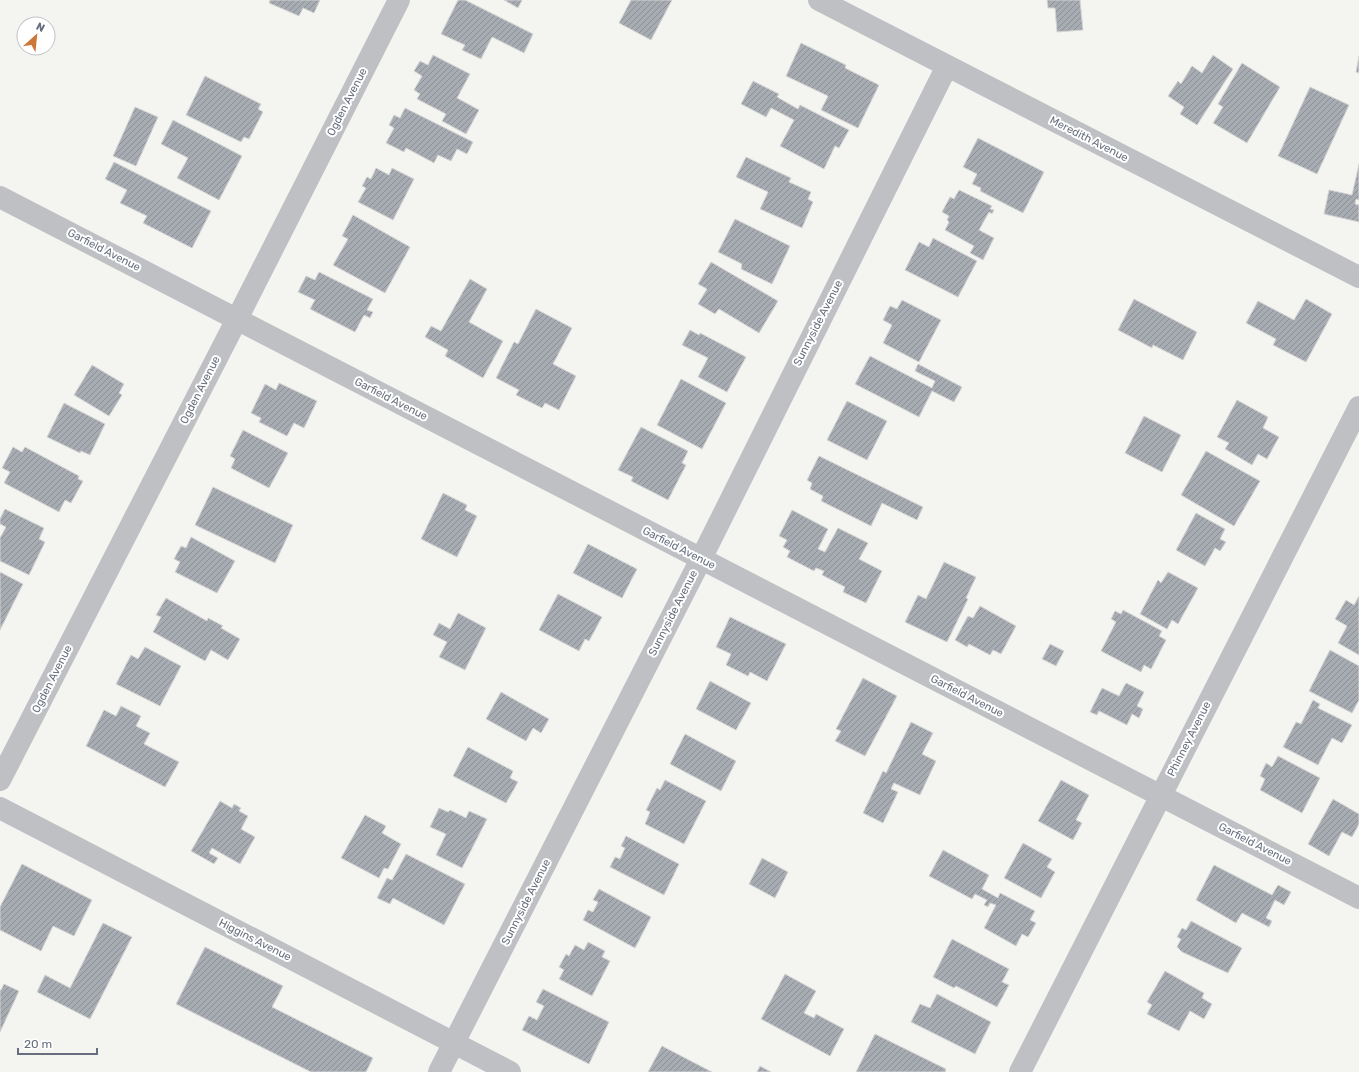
<svg xmlns="http://www.w3.org/2000/svg" width="1359" height="1072" font-family="Rubik,sans-serif">
  <defs>
    <pattern id="building-hatch" width="6" height="6" patternUnits="userSpaceOnUse"><rect width="6" height="6" fill="#a7abb2"/><path d="M-1 1l2-2M0 6l6-6M5 7l2-2" fill="none" stroke="#8c8f96"/></pattern>
  </defs>
  <rect width="100%" height="100%" fill="#f4f4f1"/>
  <path fill="url(#building-hatch)" stroke="#d5d5d4" d="M270,0H320L314,13L303,8L299,16L269,3Z
    M458,0H465L533,34L524,53L492,37L481,59L462,50L465,45L441,34Z
    M504,0H522L518,8Z
    M631,0H672L651,40L619,23Z
    M1047,0H1080L1083,30L1057,32L1055,8H1048Z
    M801,43L846,65L845,68L879,85L858,128L821,110L828,96L786,76Z
    M433,55L470,74L457,98L479,110L466,134L442,121L446,114L417,99L420,94L414,90L422,76L414,71L420,61L428,65Z
    M1213,55L1233,69L1197,125L1180,114L1184,107L1168,96L1178,81L1181,84L1192,66L1202,73Z
    M1359,56V73L1356,72Z
    M1242,63L1280,87L1247,143L1213,123L1223,107L1218,104Z
    M205,76L261,104L258,109L263,112L249,139L244,137L241,142L186,115Z
    M753,81L779,94L777,97L798,109L800,105L849,130L839,148L835,146L824,169L780,146L794,120L771,108L766,117L741,104Z
    M1310,87L1349,105L1317,174L1278,156Z
    M135,107L158,117L136,166L113,156Z
    M405,108L473,142L467,154L457,149L451,161L438,155L434,163L406,148L404,152L386,143L394,128L389,125L394,115L400,118Z
    M173,120L242,156L219,200L177,178L188,158L161,144Z
    M978,138L1044,172L1023,213L980,191L981,188L972,184L977,174L963,167Z
    M746,157L791,178L789,182L811,192L808,199L813,202L802,228L760,209L768,192L736,177Z
    M114,162L211,211L192,248L143,223L147,216L120,203L127,190L105,179Z
    M1359,164V200L1356,199L1355,204L1359,205V222L1324,214L1329,190L1352,195Z
    M376,168L389,175L392,168L414,179L393,220L358,202L366,188L362,186L367,177L371,179Z
    M959,190L992,206L990,209L994,210L992,214L989,212L979,230L994,238L983,260L970,253L974,246L945,230L949,222L947,220L949,216L942,212L950,197L954,199Z
    M353,215L410,247L385,293L333,265L348,239L342,236Z
    M735,219L790,246L772,284L741,269L742,264L718,252Z
    M933,238L977,261L958,297L905,270L919,242L929,247Z
    M711,262L778,301L759,333L719,309L715,314L698,304L707,289L698,284Z
    M319,272L373,299L367,310L373,312L370,318L364,315L355,332L310,309L315,300L298,292L306,276L315,280Z
    M470,279L487,289L469,322L503,341L483,378L445,356L448,350L425,337L431,326L441,331Z
    M1134,299L1197,332L1183,360L1153,345L1152,348L1118,330Z
    M1306,299L1332,314L1306,362L1273,345L1276,339L1246,323L1258,301L1294,320Z
    M902,300L941,320L919,362L883,343L892,325L883,320L890,306L897,309Z
    M536,309L572,328L553,364L576,376L559,410L545,403L542,408L516,395L519,390L496,378L514,342L518,344Z
    M690,330L699,335L700,333L746,357L727,392L698,377L708,358L682,345Z
    M870,356L932,388L935,381L915,371L918,364L962,387L954,402L932,391L919,417L855,384Z
    M92,365L124,384L119,393L122,395L109,416L74,395Z
    M681,379L726,403L702,449L657,425Z
    M279,383L317,401L304,428L294,423L287,436L259,422L261,418L251,413L265,384L276,390Z
    M1237,400L1268,417L1263,428L1279,437L1267,459L1258,454L1252,465L1225,449L1229,443L1217,437Z
    M847,401L887,421L867,460L827,440Z
    M64,403L105,424L90,455L81,451L80,453L47,437Z
    M1144,416L1181,435L1162,472L1125,453Z
    M641,427L688,451L682,463L686,465L668,500L631,481L633,477L618,470Z
    M243,430L288,453L269,488L231,468L235,459L230,456Z
    M13,447L22,452L25,447L79,476L78,479L83,481L71,503L65,500L59,512L4,483L10,472L2,468Z
    M1206,451L1260,481L1234,526L1181,495Z
    M819,456L923,507L917,520L882,503L871,526L821,501L823,496L810,489L812,483L807,480Z
    M213,487L293,525L275,563L195,525Z
    M443,493L467,505L465,510L477,516L457,557L421,539Z
    M5,509L44,528L39,539L45,542L29,575L0,561V538L6,527L0,524V519Z
    M792,510L828,529L818,549L825,552L838,528L868,543L859,559L882,571L866,603L843,592L845,587L822,575L824,571L816,568L814,571L787,557L790,551L783,547L787,540L779,536Z
    M1196,513L1225,529L1220,539L1226,542L1220,551L1215,548L1205,566L1176,550Z
    M191,537L235,561L217,593L175,572L180,562L174,559L181,546L186,548Z
    M588,544L637,569L622,598L573,573Z
    M944,562L976,577L966,598L968,599L947,642L905,622L918,595L926,599Z
    M0,572L23,584L0,630Z
    M1168,572L1198,588L1178,624L1172,620L1167,629L1140,614L1158,580L1161,583Z
    M558,594L602,617L589,641L585,639L579,651L539,630Z
    M1359,596V655L1338,643L1347,626L1335,619L1346,600L1354,605Z
    M166,598L207,621L208,618L223,626L221,628L240,639L228,660L211,650L205,661L153,632L161,617L156,615Z
    M980,606L1016,626L1001,654L993,650L990,655L969,644L967,647L955,640L968,616L973,618Z
    M1123,610L1162,631L1159,636L1166,640L1151,669L1144,665L1141,672L1101,651L1116,622L1111,619L1115,611L1121,614Z
    M458,613L486,628L465,670L439,657L447,642L433,635L439,623L450,629Z
    M730,617L786,644L767,681L750,672L748,676L726,665L731,654L716,647Z
    M1050,644L1064,651L1056,666L1042,659Z
    M145,647L181,666L160,706L116,684L131,655L138,659Z
    M1330,650L1359,666V700L1352,713L1309,691Z
    M863,678L897,696L865,756L835,741L841,731L836,729Z
    M710,681L751,703L736,730L696,709Z
    M1126,683L1144,692L1137,706L1143,709L1139,718L1132,714L1127,725L1099,711L1097,715L1090,712L1102,688L1119,696Z
    M501,692L549,719L541,733L533,728L526,741L486,719Z
    M1313,700L1320,704L1318,708L1352,725L1342,743L1332,738L1318,765L1283,747L1296,722L1301,724Z
    M121,706L141,716L136,726L150,733L144,744L179,762L165,787L86,746L104,710L116,716Z
    M911,722L933,733L922,754L936,761L920,795L894,783L891,789L898,792L883,823L863,813L883,771L886,773Z
    M685,734L736,761L721,791L670,764Z
    M468,747L513,771L510,778L518,782L506,803L453,776Z
    M1278,756L1320,778L1302,813L1260,790L1265,779L1260,776L1266,763L1272,767Z
    M665,780L706,801L684,844L645,824L650,812L646,810L657,788L660,790Z
    M1061,780L1089,795L1076,820L1082,823L1073,840L1038,821Z
    M1333,799L1359,814V824L1352,837L1342,832L1329,856L1308,844Z
    M220,801L232,808L234,804L241,808L239,811L248,816L241,829L255,837L240,864L212,848L209,853L218,858L214,864L191,851Z
    M439,808L448,812L450,810L466,818L469,811L487,819L462,868L436,855L446,834L430,827Z
    M365,815L386,826L382,833L401,844L388,869L384,868L379,878L341,858Z
    M626,836L679,864L664,895L610,867L615,857L620,859L625,848L621,846Z
    M1023,843L1052,859L1047,867L1055,872L1041,898L1004,878Z
    M943,850L989,875L982,889L998,898L1000,893L1035,911L1030,920L1036,923L1028,937L1022,934L1016,946L984,928L996,905L990,903L988,907L984,905L987,900L975,894L972,899L929,876Z
    M406,854L465,884L444,925L393,898L390,904L377,898L387,878L392,880Z
    M762,858L788,872L775,898L749,884Z
    M22,864L92,900L74,936L53,926L41,951L0,930V907Z
    M1214,865L1272,895L1278,885L1291,892L1284,905L1275,900L1266,918L1272,921L1269,927L1242,913L1236,923L1196,900Z
    M599,889L651,917L635,948L583,920L588,910L593,912L598,902L593,900Z
    M1191,921L1242,948L1228,973L1182,952L1177,947L1181,939L1177,937L1182,928L1186,930Z
    M103,923L132,937L90,1019L37,992L45,975L70,988Z
    M952,939L1009,969L1002,982L1009,985L997,1007L956,986L954,988L933,977Z
    M588,942L605,951L602,957L610,961L592,996L559,979L564,970L559,967L566,954L569,956L575,945L584,950Z
    M205,947L283,986L272,1007L373,1058L366,1072H311L176,1004Z
    M1165,971L1204,993L1202,998L1212,1004L1204,1019L1190,1011L1179,1031L1147,1014L1152,1005L1147,1002Z
    M785,974L816,991L804,1013L814,1018L816,1014L844,1029L830,1056L761,1019Z
    M4,984L19,991L0,1032V990H1Z
    M543,989L609,1022L589,1064L522,1030L529,1016L537,1020L544,1006L536,1002Z
    M937,994L991,1022L975,1054L911,1022L920,1004L930,1008Z
    M875,1034L946,1069L945,1072H856Z
    M662,1046L712,1072H648Z
    M760,1066L771,1072H757Z"/>
  <g fill="none" stroke-linecap="round" stroke-linejoin="round">
    <path stroke="#bec0c4" stroke-width="22" d="M819,0L1359,277
      M0,197L1359,898
      M0,780L237,319L399,0
      M0,808L510,1072
      M439,1072L701,559L947,66
      M1020,1072L1359,407"/>
  </g>
  <g text-anchor="middle" dominant-baseline="central" stroke-width="4" stroke-linejoin="round" paint-order="stroke">
    <g font-size="11" fill="#676f7e" stroke="#fff">
      <text transform="translate(347 102) rotate(-63)">Ogden Avenue</text>
      <text transform="translate(1089 139) rotate(27)">Meredith Avenue</text>
      <text transform="translate(104 250) rotate(27)">Garfield Avenue</text>
      <text transform="translate(818 323) rotate(-63)">Sunnyside Avenue</text>
      <text transform="translate(200 390) rotate(-63)">Ogden Avenue</text>
      <text transform="translate(391 399) rotate(27)">Garfield Avenue</text>
      <text transform="translate(679 548) rotate(27)">Garfield Avenue</text>
      <text transform="translate(673 613) rotate(-63)">Sunnyside Avenue</text>
      <text transform="translate(52 679) rotate(-63)">Ogden Avenue</text>
      <text transform="translate(967 696) rotate(27)">Garfield Avenue</text>
      <text transform="translate(1189 739) rotate(-63)">Phinney Avenue</text>
      <text transform="translate(1255 844) rotate(27)">Garfield Avenue</text>
      <text transform="translate(526 902) rotate(-63)">Sunnyside Avenue</text>
      <text transform="translate(255 940) rotate(27)">Higgins Avenue</text>
    </g>
  </g>
  <g transform="translate(36 36) rotate(27)"><circle r="19" fill="#ffffff" stroke="#c2c5cb"/>
  <path d="M0-3L7 15L0 10L-7 15Z" fill="#cd7738"/>
  <text y="-6" font-size="11" font-weight="bold" text-anchor="middle" fill="#676f7e">N</text>
  </g>
  <path d="M18 1048v6h79v-6" fill="none" stroke="#676f7e" stroke-width="2"/>
  <text x="24" y="1048" font-size="12" fill="#676f7e" stroke="#ffffff" stroke-width="3" paint-order="stroke">20 m</text>
</svg>
